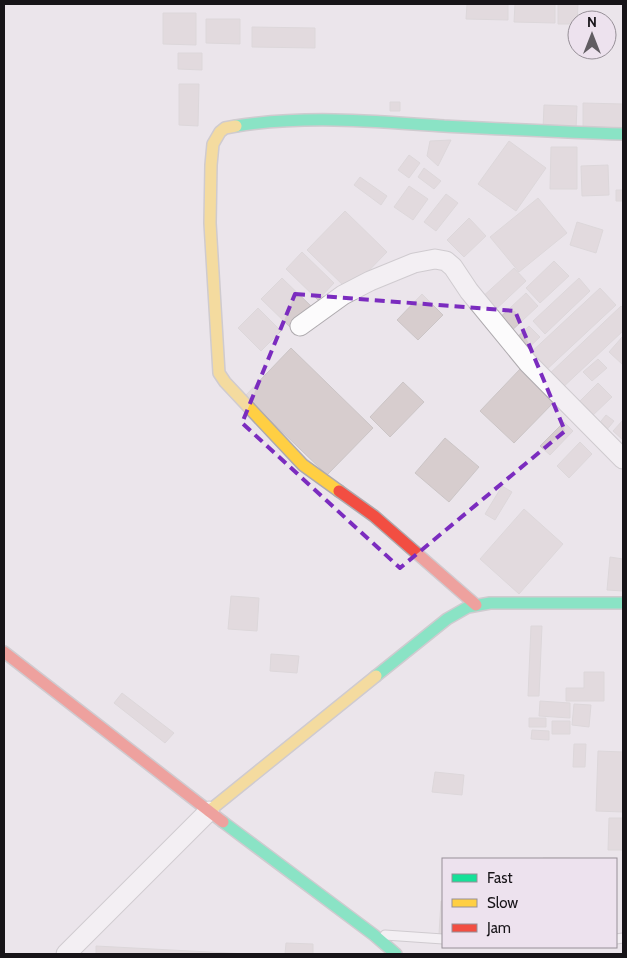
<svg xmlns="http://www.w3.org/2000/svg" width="627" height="958" font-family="Cabin,sans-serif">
  <rect width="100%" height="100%" fill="#ebe5eb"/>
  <path fill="#d7cdce" stroke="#cbc5c6" d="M467,4H508V20L466,19Z
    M515,4H555V23L514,22Z
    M558,4H578L577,24H558Z
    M163,13H196V45L163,44Z
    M206,19H240V44L206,43Z
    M252,27L315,28V48L252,47Z
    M178,53H202V70L178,69Z
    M179,84H199L198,126L179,125Z
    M390,102H400V111H390Z
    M583,103L623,104V131L583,130Z
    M544,105L577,106L576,130L543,129Z
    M451,140L438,166L427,156L430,141Z
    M509,141L546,168L516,211L478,184Z
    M551,147H577V189H550Z
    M409,155L420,163L409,178L398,170Z
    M608,165L609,195L582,196L581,166Z
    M424,168L441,181L434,189L418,177Z
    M360,177L387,196L381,205L354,185Z
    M409,186L428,199L413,220L394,207Z
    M616,190H623V201H616Z
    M446,194L458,203L436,231L424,222Z
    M538,198L567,233L519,272L490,237Z
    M345,211L387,252L349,291L307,250Z
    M469,218L486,236L464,257L447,240Z
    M577,222L603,230L596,253L570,245Z
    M302,252L334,283L318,300L286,269Z
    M554,261L569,276L540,303L526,288Z
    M514,268L526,281L492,313L480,299Z
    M282,278L312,307L291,328L261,299Z
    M579,278L590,291L545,334L533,321Z
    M600,288L616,305L543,373L527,356Z
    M526,293L538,306L507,335L495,322Z
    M422,294L443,315L418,340L397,320Z
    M621,306L623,308V331L560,390L547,376Z
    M258,308L281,331L261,351L238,328Z
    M529,326L540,337L523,353L512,342Z
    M623,336V365L609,352Z
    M291,348L373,428L327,475L245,396Z
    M598,359L607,368L592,381L583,372Z
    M521,368L556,400L514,443L480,411Z
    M403,382L424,402L390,437L370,417Z
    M598,383L612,397L590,418L576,405Z
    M606,415L614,421L605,432L597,426Z
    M623,420V440L613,431Z
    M564,422L573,431L550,455L540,446Z
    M445,438L479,467L449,502L415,473Z
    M580,442L592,454L569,478L557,466Z
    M502,486L512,492L495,520L485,514Z
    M524,509L563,544L519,594L480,559Z
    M610,557L623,559V591L607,590Z
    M231,596L259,598L257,631L228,629Z
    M531,626H542L539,696H528Z
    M271,654L299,656L297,673L270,671Z
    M584,672H604V701H566V688H584Z
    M122,693L174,733L165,743L114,703Z
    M540,701L570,703V718L539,716Z
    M574,704L591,705L589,727L572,725Z
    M529,718H546V727H529Z
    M552,721H570V734H552Z
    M532,730L549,731V740L531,739Z
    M574,744H586L585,767H573Z
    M598,751L623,752V812L596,811Z
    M435,772L464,775L462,795L432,792Z
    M609,818H623V850H608Z
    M543,858H570V859H543Z
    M441,901H443V934H439Z
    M286,943L313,944V954H285Z
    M96,946L247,954H96Z"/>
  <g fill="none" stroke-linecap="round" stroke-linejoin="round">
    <defs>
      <path id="lane" d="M385,935L443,939
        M616,939L623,938"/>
      <path id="street" d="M300,326L343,295L370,281L414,263L435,259L446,261L453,267L469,291L528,363L623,459
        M66,954L209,811"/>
      <path id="fast" d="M236,126C305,115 375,121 444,126C504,129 563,132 623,134
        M376,676L447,619L468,607L490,603H623
        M223,822L374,935L396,954"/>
      <path id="slow" d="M236,126L225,128L220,132L213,144L211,165L210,223L219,373L225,382L303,465L339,491
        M209,811L376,676"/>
      <path id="jam" d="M339,491L374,516L476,605
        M4,652L223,822"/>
    </defs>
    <use href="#lane" stroke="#aeaaae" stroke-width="11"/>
    <use href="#street" stroke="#aeaaae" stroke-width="21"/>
    <use href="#fast" stroke="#aeaaae" stroke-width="14"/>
    <use href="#slow" stroke="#aeaaae" stroke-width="14"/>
    <use href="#jam" stroke="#aeaaae" stroke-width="14"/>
    <use href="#lane" stroke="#fcfbfc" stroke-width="9"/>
    <use href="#street" stroke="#fcfbfc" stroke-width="19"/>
    <use href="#fast" stroke="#16e098" stroke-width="11"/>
    <use href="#slow" stroke="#ffcf43" stroke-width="11"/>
    <use href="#jam" stroke="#f24e42" stroke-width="11"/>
  </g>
  <path d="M0 0H627V958H0ZM295,294L515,311L565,431L400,568L242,423Z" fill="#ebe5eb" fill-opacity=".55" fill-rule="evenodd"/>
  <path fill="none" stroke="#7b2cbf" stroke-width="4" stroke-dasharray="10 6" stroke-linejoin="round" d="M295,294L515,311L565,431L400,568L242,423Z"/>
  <rect width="627" height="958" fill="none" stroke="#171418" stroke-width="10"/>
  <rect x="442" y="858" width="175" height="90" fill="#ede2ee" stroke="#979098"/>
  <rect x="452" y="874" width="25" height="8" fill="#16e098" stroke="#979098"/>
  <text x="487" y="883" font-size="15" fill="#171418">Fast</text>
  <rect x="452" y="899" width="25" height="8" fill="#ffcf43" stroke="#979098"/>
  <text x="487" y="908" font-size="15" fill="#171418">Slow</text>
  <rect x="452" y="924" width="25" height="8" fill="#f24e42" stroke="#979098"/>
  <text x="487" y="933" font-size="15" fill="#171418">Jam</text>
  <g transform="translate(592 35)"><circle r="24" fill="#ede2ee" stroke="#979098"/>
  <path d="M0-4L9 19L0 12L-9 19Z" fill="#615d62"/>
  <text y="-8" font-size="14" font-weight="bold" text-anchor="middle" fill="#171418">N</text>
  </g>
</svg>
